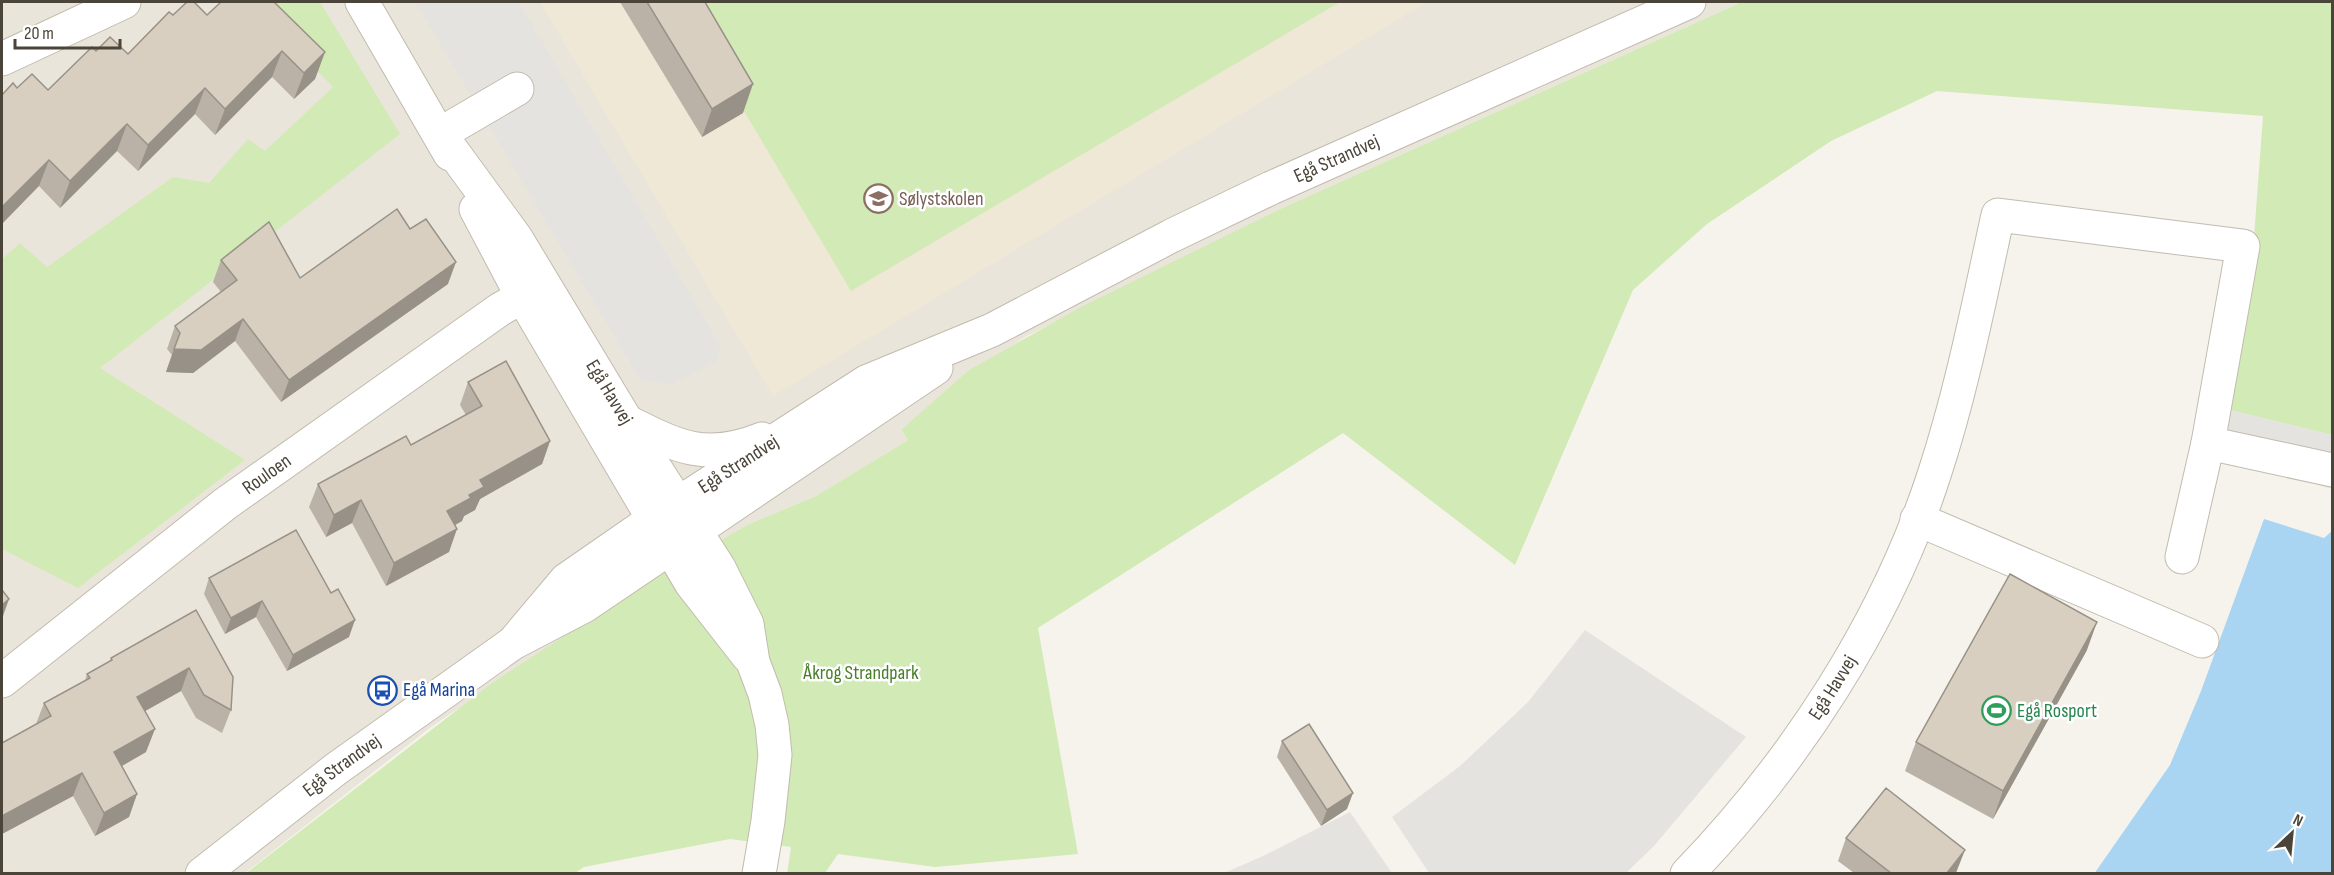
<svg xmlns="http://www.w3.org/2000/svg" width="2334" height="875" font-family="'Sofia Sans Condensed',sans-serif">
  <rect width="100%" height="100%" fill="#f6f3ec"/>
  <path fill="#eae5da" d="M2,2H1742L1280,209L1023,338L901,430L908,440L816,496L747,525L640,587L431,727L245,873L2,874Z"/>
  <path fill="#efe8d6" d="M540,2H1427L773,396Z"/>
  <path fill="#d2eab5" d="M250,2H320L400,134L100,368L245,460L78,588L2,549V259L20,243L47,267L173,177L209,183L248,139L265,151L333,87Z
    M679,2H1340L851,291Z
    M1742,2H2332V435L2229,410L2252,264L2263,116L1937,91L1831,141L1707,224L1633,290L1515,565L1343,433L1038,628L1078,854L935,867L838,854L825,873L787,874L791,847L730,839L584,867L575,873L245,874L492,683L640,587L747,525L816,496L908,440L901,430L969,370L1081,307L1280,209Z"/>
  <path fill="#e5e3e0" d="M415,2H519L720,345L718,360L672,385L640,380Z
    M2229,410L2332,435V489L2223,455Z
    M1585,630L1746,737L1654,846L1626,873H1429L1392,817L1460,766L1528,702Z
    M1350,812L1392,873H1224L1263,856Z"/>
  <path fill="#a9d4f2" d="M2264,519L2324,538L2332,531V873L2094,874L2170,765L2201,691Z"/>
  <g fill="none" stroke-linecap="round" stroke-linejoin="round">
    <defs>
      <g id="minor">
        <path d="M362,2L450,154"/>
        <path d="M2,59L124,2"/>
        <path id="s1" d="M440,134L516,238L650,460L719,568L747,624L753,662L765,694L772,725L775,755L768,821L759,874"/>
        <path d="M440,134L517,89"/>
        <path d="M476,209L522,296L691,583L748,656"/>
        <path d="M626,421C676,446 705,462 762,439"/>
        <path d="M2208,443L2332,470"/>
        <path d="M1917,519L2202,641"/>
        <path id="s2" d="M513,643L566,580L654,519L866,382L992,330L1171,236L1271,188L1689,2"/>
        <path id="s3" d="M2,681L225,504L499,310L542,285"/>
        <path id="s4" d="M202,874L336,769L513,643L584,606L936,368"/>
        <path id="s5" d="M1687,874C1795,762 1886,623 1934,475C1962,390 1979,302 1998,215L2243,246L2208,443L2182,557"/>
      </g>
    </defs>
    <use href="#minor" stroke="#c2bbae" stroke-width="35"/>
    <use href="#minor" stroke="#fff" stroke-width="33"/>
  </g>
  <path fill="#bab2a6" d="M620,2H705L743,113L702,137Z
    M173,15H207L325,52L315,79L294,99L272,77L215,135L195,114L138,171L117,151L60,208L39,186L17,88L48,90L96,51L128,54Z
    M221,260L300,278L448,284L281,402L235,341L193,373L166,372L172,355L167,349L175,326L221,292L213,282Z
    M468,382L550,441L542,464L480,499L475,510L464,516L462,521L455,525L449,552L386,586L352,523L326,537L309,507L318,484L411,445L466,415L460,405Z
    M209,578L349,637L287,671L256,617L225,634L204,594Z
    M196,610L231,710L222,733L196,718L181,691L145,711L146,752L122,766L137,794L129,817L95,836L73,796L2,834V743L36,724L44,703L85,681L87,674L110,661L111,658Z
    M2087,650L1993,819L1905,771L1916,742Z
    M1282,741L1347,809L1321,826L1277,757Z
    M1846,838L1956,873H1854L1838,861Z"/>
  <path fill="#979187" d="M282,51L272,77L215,135L225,109Z
    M325,52L315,79L294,99L304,73Z
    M753,84L743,113L702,137L712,109Z
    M205,88L195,114L138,171L148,145Z
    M127,124L117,151L60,208L70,181Z
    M49,160L39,186L2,224V207Z
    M456,262L448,284L281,402L289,380Z
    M243,319L235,341L193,373L166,372L174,349Z
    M550,441L542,464L480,499L475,510L464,516L462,521L439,534L447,511L469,495L480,480Z
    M361,500L352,523L326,537L334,515Z
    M457,529L449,552L386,586L394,563Z
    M9,599L3,616L2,617V605Z
    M262,601L256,617L225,634L231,618Z
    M355,620L349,637L287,671L293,655Z
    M2097,622L2087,650L1993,819L2003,791Z
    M189,668L181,691L129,720L137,697Z
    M155,729L146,752L106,775L114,752Z
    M82,773L73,796L2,834V816Z
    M1353,793L1347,809L1321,826L1327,810Z
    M137,794L129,817L95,836L104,813Z
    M1965,850L1956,873H1947Z"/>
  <path fill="#d8cfc1" stroke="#979187" stroke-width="1.5" d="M187,2H194L207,15L221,2H274L325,52L304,73L282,51L225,109L205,88L148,145L127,124L70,181L49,160L2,207V95L13,83L17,88L32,74L48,90L92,47L96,51L110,37L128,54L169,12L173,15Z
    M647,2H705L753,84L712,109Z
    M397,209L410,229L426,219L456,262L289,380L243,319L201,350L174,349L180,333L175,326L237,280L221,260L269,222L300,278Z
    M506,361L550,441L480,480L484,487L469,495L471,498L447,511L457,529L394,563L361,500L334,515L318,484L406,436L411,445L482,406L468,382Z
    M296,530L331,593L338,589L355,620L293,655L262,601L231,618L209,578Z
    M2010,574L2097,622L2003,791L1916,742Z
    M2,590L9,599L2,605Z
    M196,610L233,677L231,710L204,695L189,668L137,697L155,729L114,752L137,794L104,813L82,773L2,816V743L51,716L44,703L90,678L87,674L112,660L111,658Z
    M1309,724L1353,793L1327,810L1282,741Z
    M1886,788L1965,850L1947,873H1891L1846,838Z"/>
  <defs>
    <symbol id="school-ring" viewBox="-11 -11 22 22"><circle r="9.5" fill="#fff" stroke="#8d6e63" stroke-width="1.5"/><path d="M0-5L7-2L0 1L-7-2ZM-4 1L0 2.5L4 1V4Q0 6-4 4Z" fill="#8d6e63"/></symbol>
    <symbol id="bus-ring" viewBox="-11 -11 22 22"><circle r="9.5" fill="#fff" stroke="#1a4fb4" stroke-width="1.5"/><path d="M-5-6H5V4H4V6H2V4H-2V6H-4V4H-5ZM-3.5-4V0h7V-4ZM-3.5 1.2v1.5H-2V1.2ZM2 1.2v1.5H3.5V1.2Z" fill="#1a4fb4"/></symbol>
    <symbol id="stadium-ring" viewBox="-11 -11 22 22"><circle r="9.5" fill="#fff" stroke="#2e9e5b" stroke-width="1.5"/><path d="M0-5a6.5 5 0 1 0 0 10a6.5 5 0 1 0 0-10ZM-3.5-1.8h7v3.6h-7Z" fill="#2e9e5b"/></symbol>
  </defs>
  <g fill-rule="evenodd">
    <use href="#school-ring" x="862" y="182" width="33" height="33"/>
    <use href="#bus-ring" x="366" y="674" width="33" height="33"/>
    <use href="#stadium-ring" x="1980" y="694" width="33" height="33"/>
  </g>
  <g text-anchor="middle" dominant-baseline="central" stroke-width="5" stroke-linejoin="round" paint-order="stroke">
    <g font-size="20" fill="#4b4439" stroke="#fff">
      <text stroke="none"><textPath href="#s2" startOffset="963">Egå Strandvej</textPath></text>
      <text stroke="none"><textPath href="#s1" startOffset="309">Egå Havvej</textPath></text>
      <text stroke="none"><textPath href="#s2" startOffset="290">Egå Strandvej</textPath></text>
      <text stroke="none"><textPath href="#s3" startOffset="336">Rouloen</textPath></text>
      <text stroke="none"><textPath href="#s5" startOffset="237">Egå Havvej</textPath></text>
      <text stroke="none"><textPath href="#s4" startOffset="177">Egå Strandvej</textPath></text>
    </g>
    <g font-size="20" fill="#785e54" stroke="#fff" text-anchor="start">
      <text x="899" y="199">Sølystskolen</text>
    </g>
    <g font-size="20" fill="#4a7f2a" stroke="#fff">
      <text x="861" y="673">Åkrog Strandpark</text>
    </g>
    <g font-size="20" fill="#164399" stroke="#fff" text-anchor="start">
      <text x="403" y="690">Egå Marina</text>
    </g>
    <g font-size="20" fill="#27864d" stroke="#fff" text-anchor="start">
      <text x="2017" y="711">Egå Rosport</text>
    </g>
  </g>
  <rect width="2334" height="875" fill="none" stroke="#4b4439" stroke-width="6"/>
  <g transform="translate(2292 833) rotate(26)" stroke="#ffffff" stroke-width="4.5" paint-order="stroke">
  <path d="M0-4.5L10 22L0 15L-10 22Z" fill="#4b4439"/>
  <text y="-9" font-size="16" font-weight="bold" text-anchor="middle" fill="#4b4439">N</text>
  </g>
  <path d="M15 39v9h105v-9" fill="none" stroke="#4b4439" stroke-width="3"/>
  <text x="24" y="39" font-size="18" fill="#4b4439" stroke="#ffffff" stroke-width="4.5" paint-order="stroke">20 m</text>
</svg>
